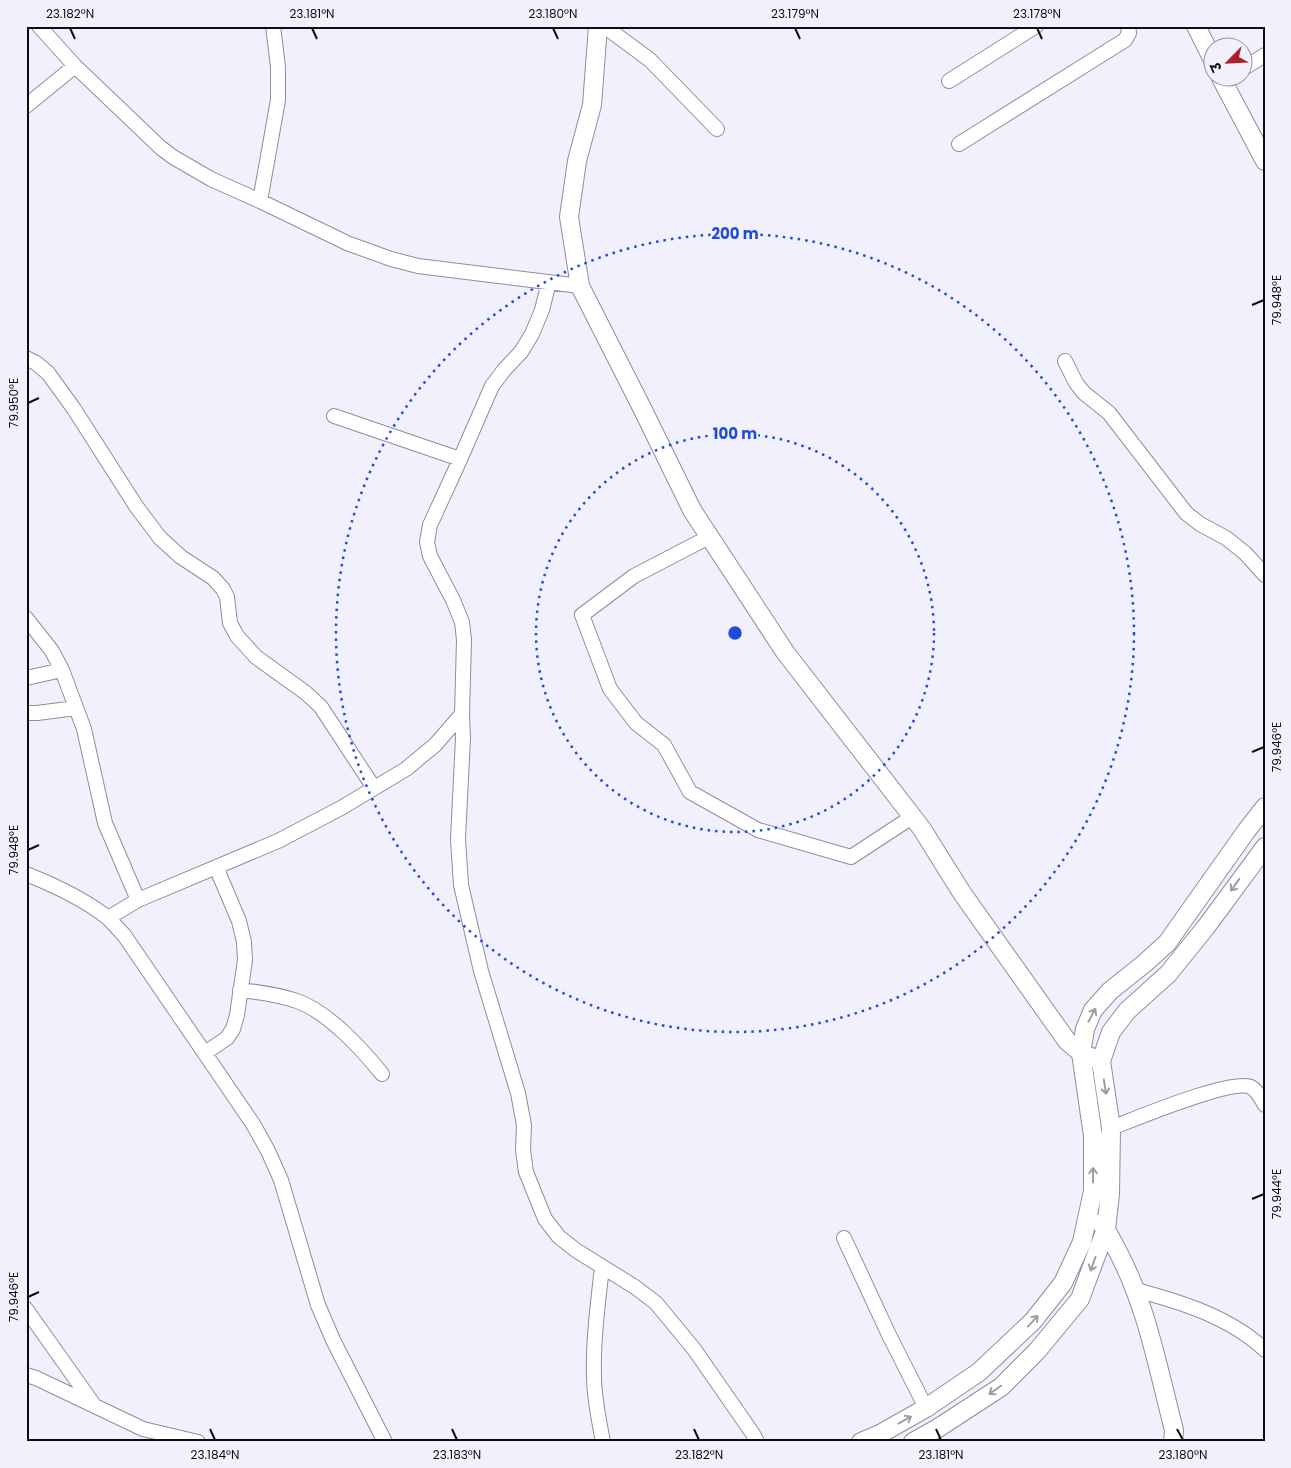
<svg xmlns="http://www.w3.org/2000/svg" width="1291" height="1468" font-family="Poppins,'Noto Sans Devanagari',sans-serif">
  <rect width="100%" height="100%" fill="#f3f0fe"/>
  <g fill="none" stroke-linecap="round" stroke-linejoin="round">
    <defs>
      <path id="minor" d="M39,26L75,66L161,148L173,157L211,179L260,201L347,243L391,259L418,266L580,286
        M604,26L650,60L717,129
        M1244,68L1265,55
        M949,81L1036,26
        M26,106L75,66
        M959,144L1125,40L1129,33L1128,26
        M260,201L278,100V67L273,26
        M549,282L542,310L532,334L521,352L504,370L492,386L458,464L430,525L427,542L430,556L453,600L462,622L464,640L462,714L463,738L458,839L461,885L481,971L518,1093L524,1125L523,1150L526,1172L545,1219L559,1237L577,1251L635,1287L656,1303L694,1349L753,1434L757,1442
        M26,358L36,363L48,373L74,409L136,506L160,538L181,557L213,578L223,589L227,597L230,623L237,636L256,657L306,693L321,707L374,788
        M1065,361L1076,383L1084,393L1109,413L1186,513L1200,524L1226,538L1245,553L1265,575
        M334,416L460,459
        M709,537L634,576L582,615L610,689L636,723L664,745L690,792L758,830L851,857L912,817
        M26,618L52,651L62,670L84,729L105,823L138,900
        M26,678L62,670
        M26,713H37L76,708
        M26,874C54,885 84,899 108,918C113,923 119,930 124,935L253,1124L268,1151L281,1180L318,1305L333,1340L385,1442
        M108,918L138,900L278,841L341,808L406,769L435,745L462,714
        M240,990C259,992 279,995 297,1001C328,1012 362,1049 382,1074
        M205,1053L227,1038L233,1029L237,1015L245,960L244,942L239,921L216,867
        M1111,1128C1135,1119 1232,1078 1251,1087C1258,1091 1261,1099 1265,1105
        M844,1238L889,1335L926,1408
        M602,1267C598,1303 593,1340 594,1376C594,1398 599,1420 603,1442
        M1136,1290C1181,1302 1230,1317 1265,1350
        M26,1309L94,1405
        M26,1375L36,1378L143,1429L198,1442"/>
      <path id="tertiary" d="M598,26L592,105L577,161L569,217L580,286L642,408L692,510L785,652L922,829L962,893L1067,1041L1081,1053L1101,1061
        M1196,26L1214,62
        M1221,78L1265,161
        M1101,1223C1108,1232 1112,1241 1117,1250C1147,1306 1158,1369 1174,1430L1173,1442
        M861,1442L880,1434L926,1408L979,1372L1033,1321L1063,1283L1082,1242L1093,1191V1136L1081,1053L1085,1029L1093,1010L1110,991L1145,963L1167,943L1247,830L1265,807
        M913,1442L938,1428L1001,1387L1037,1351L1080,1299L1106,1229L1110,1194L1111,1128L1101,1061L1111,1032L1127,1011L1168,974L1206,927L1265,847"/>
    </defs>
    <use href="#minor" stroke="#908ca1" stroke-width="16"/>
    <use href="#tertiary" stroke="#908ca1" stroke-width="20"/>
    <use href="#minor" stroke="#fff" stroke-width="14"/>
    <use href="#tertiary" stroke="#fff" stroke-width="18"/>
  </g>
  <defs><path id="oneway-shaft" d="M-6 0H5M1.5-3L5.5 0L1.5 3" fill="none" stroke-width="1.6" stroke-linecap="round" stroke-linejoin="round" transform="scale(1.25)"/></defs>
  <g stroke="#9f9ea1">
    <use href="#oneway-shaft" transform="translate(1235 885) rotate(125)"/>
    <use href="#oneway-shaft" transform="translate(1092 1015) rotate(-62)"/>
    <use href="#oneway-shaft" transform="translate(1105 1087) rotate(81)"/>
    <use href="#oneway-shaft" transform="translate(1093 1175) rotate(-90)"/>
    <use href="#oneway-shaft" transform="translate(1093 1264) rotate(110)"/>
    <use href="#oneway-shaft" transform="translate(1033 1321) rotate(-48)"/>
    <use href="#oneway-shaft" transform="translate(995 1390) rotate(145)"/>
    <use href="#oneway-shaft" transform="translate(905 1420) rotate(-29)"/>
  </g>
  <path fill="none" stroke="#0f0d14" stroke-width="2" d="M70,28L75,39M312,28L317,39M553,28L558,39M795,28L800,39M1037,28L1042,39M1252,305L1264,300M28,403L39,398M1252,752L1264,747M28,850L39,845M1252,1199L1264,1194M28,1297L39,1292M210,1429L215,1440M452,1429L457,1440M694,1429L699,1440M936,1429L941,1440M1177,1429L1183,1440"/>
  <g fill="none" stroke="#1d4ed8" stroke-width="2.5" stroke-dasharray="2.5 5">
    <circle cx="735" cy="633" r="199"/>
    <circle cx="735" cy="633" r="399"/>
  </g>
  <circle cx="735" cy="633" r="8" fill="#1d4ed8" stroke="#f3f0fe" stroke-width="2.5"/>
  <g font-size="15" text-anchor="middle" font-weight="bold" fill="#1d4ed8" stroke="#f3f0fe" stroke-width="4" stroke-linejoin="round" paint-order="stroke">
    <text x="735" y="239">200 m</text>
    <text x="735" y="439">100 m</text>
  </g>
  <rect width="1291" height="1468" fill="none" stroke="#f3f0fe" stroke-width="55"/>
  <g transform="translate(1228 62) rotate(246)"><circle r="24" fill="#f3f0fe" stroke="#9895a0"/>
  <path d="M0-4L9 19L0 12L-9 19Z" fill="#b01e2c"/>
  <text y="-8" font-size="14" font-weight="bold" text-anchor="middle" fill="#0f0d14">उ</text>
  </g>
  <rect x="28" y="28" width="1236" height="1412" fill="none" stroke="#0f0d14" stroke-width="2"/>
  <g font-size="12" text-anchor="middle" fill="#0f0d14">
    <text x="70" y="18">23.182°N</text>
    <text x="312" y="18">23.181°N</text>
    <text x="553" y="18">23.180°N</text>
    <text x="795" y="18">23.179°N</text>
    <text x="1037" y="18">23.178°N</text>
    <text transform="translate(1277 300) rotate(-90)" y="4">79.948°E</text>
    <text transform="translate(14 403) rotate(-90)" y="4">79.950°E</text>
    <text transform="translate(1277 747) rotate(-90)" y="4">79.946°E</text>
    <text transform="translate(14 850) rotate(-90)" y="4">79.948°E</text>
    <text transform="translate(1277 1194) rotate(-90)" y="4">79.944°E</text>
    <text transform="translate(14 1297) rotate(-90)" y="4">79.946°E</text>
    <text x="215" y="1459">23.184°N</text>
    <text x="457" y="1459">23.183°N</text>
    <text x="699" y="1459">23.182°N</text>
    <text x="941" y="1459">23.181°N</text>
    <text x="1183" y="1459">23.180°N</text>
  </g>
</svg>
